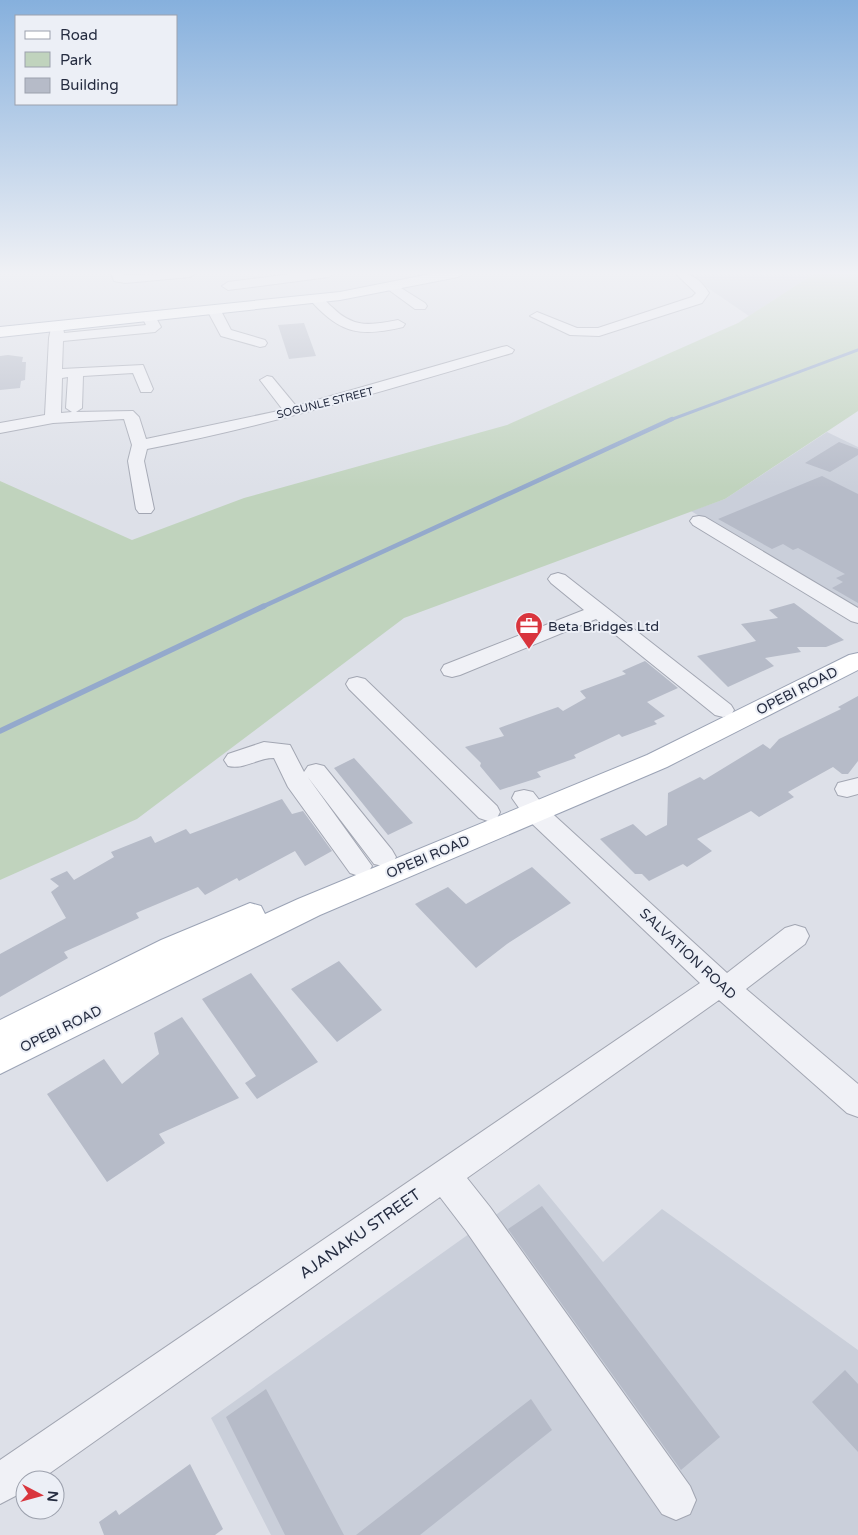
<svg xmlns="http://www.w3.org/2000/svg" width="858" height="1535" font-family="'Varela Round',sans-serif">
  <rect width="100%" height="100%" fill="#dde0e8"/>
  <path fill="#cacfda" d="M686,273H815L749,316Z
    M827,432L858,447V612L691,511L725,499Z
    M539,1184L603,1262L662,1209L858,1350V1535H271L211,1418Z"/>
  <path fill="#c0d3bd" d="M815,273H858V411L725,499L404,618L137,819L0,880V481L132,540L244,498L507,425L738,323Z"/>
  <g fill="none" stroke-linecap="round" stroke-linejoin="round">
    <path stroke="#94a9cc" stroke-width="3" d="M670,420L858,350"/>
    <path stroke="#94a9cc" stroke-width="4.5" d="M262,607L672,419"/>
    <path stroke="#94a9cc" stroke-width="5.5" d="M0,731L264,606"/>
  </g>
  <path fill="#b6bbc8" d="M304,323L316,356L289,359L278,325Z
    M8,355L23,357L22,362H26L25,380L21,381L20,388L0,390V356Z
    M839,442L858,449V455L830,472L805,463Z
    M822,476L858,494V603L832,588L843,582L836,578L845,574L798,548L793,550L783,544L772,549L718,519Z
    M794,603L844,640L826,647H797L801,652L765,658L774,666L728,687L697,656L756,641L741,624L778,618L769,610Z
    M645,661L678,688L647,702L665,716L654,721L657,724L622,737L619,734L574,755L576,758L537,772L541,777L500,790L480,766L481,763L465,747L504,736L499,728L558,707L563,711L586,698L580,691L626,674L622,671Z
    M858,696V761L848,774H842L833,767L788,792L794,797L759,817L751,811L697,839L712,851L687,867L683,864L649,881L642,874H635L600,839L633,824L646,836L667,825L668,793L700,777L704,780L763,744L770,749L779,739L841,709L838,707Z
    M354,758L413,823L388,835L334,768Z
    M282,799L292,814L303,811L332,851L305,866L295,851L239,881L237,878L205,895L198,887L136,913L139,918L64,952L68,958L0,997V954L66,918L51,892L59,886L50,879L67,871L74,880L114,857L111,852L151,836L155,843L186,829L190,834Z
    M532,867L571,903L507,944L476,968L415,904L448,887L466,904Z
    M339,961L382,1010L337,1042L291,989Z
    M251,973L318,1062L257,1099L245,1083L256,1076L202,999Z
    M182,1017L239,1098L159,1134L165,1143L107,1182L47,1094L104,1059L122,1084L159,1054L154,1033Z
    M542,1206L720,1437L681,1470L508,1229Z
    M845,1370L858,1384V1452L812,1402Z
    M266,1389L344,1535H285L226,1417Z
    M531,1399L552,1430L420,1535H356Z
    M190,1464L223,1529L215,1535H104L99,1522L116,1510L119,1515Z"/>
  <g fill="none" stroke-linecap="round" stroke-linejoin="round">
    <defs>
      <path id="minor" d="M111,273H123L125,275L196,273L190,277L125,283L114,281Z
        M298,273H335L329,277L228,290L222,286L228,282Z
        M675,273C692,273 700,279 709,293L702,303L599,336L570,335L530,316L537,312L577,328H598L692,297L696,293Z
        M393,283L425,303L427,306L425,309H415L389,290L387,287L389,284Z
        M317,295C324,297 327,303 332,307C354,329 370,325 398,320L405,324L403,327C361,337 341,334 312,302L311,299Z
        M214,306L219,307L231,330L265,340L267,343L265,346L260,347L221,336L207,310Z
        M149,313L154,314L161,327L155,332L63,341L62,369L143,365L153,389L151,392H141L133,373L83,376L82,408L76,412L133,411L139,417L146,439L283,410L260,380L267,376L272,377L296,406L502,347L507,346L514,350L512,353C391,389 271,425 147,449L144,461L154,509L151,513H139L136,509L128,461L132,445L124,419L53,423L0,433V423L45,415L49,338L52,323H62L64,333L146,325L142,317ZM68,377L66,408L72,412L61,413L62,378Z
        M699,516L705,517L858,608V623L851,621L693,525L690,521L693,517Z
        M558,573L565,575L731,705L734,710L731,715L723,717L715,715L596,619L460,675L452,677L444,675L441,670L444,665L584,610L551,583L548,579L551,575Z
        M357,677L365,679L497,806L500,812L497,818L488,821L479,818L349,689L346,684L349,679Z
        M264,742L290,745L304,772L308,766L316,764L324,766L392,850L396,857L392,864L383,866L374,864L307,776L372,866L368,873L359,876L350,873L288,787L274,758C257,758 244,770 228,766L224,760L228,754Z
        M858,778V794L847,797L838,795L835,789L838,783Z
        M524,790L533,792L544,806L727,973L785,928L795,925L805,928L809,936L805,944L746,989L858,1084V1117L847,1113L719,1000L467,1178L490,1207L690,1486L696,1500L690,1514L676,1520L662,1514L466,1231L440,1197L40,1480H25V1491L0,1504V1460L700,983L526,818L512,798L515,792Z"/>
      <path id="major" d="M435,273H465L458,277L340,300L0,337V327L340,292Z
        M858,653V670L667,767L320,915L0,1074V1020L161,940L250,903L261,906L265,914L298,899L647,755L849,655Z"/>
    </defs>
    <use href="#minor" stroke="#a2a6b2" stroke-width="2"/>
    <use href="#major" stroke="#9ba3b5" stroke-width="2"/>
    <use href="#minor" fill="#f0f1f6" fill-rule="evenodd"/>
    <use href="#major" fill="#fff" fill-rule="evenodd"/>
  </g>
  <linearGradient id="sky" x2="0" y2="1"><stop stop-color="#86b0dd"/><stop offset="0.56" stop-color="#f0f1f5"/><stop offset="1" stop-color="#f0f1f5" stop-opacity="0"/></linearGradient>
  <rect width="858" height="488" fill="url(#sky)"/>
  <defs>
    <symbol id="office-pin" viewBox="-11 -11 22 30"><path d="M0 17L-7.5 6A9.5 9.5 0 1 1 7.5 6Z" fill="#d9353d" stroke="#eceff6"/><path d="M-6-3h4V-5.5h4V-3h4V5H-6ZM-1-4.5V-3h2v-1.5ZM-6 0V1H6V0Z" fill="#fff"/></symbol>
  </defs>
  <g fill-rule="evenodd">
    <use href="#office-pin" x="513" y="610" width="32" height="43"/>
  </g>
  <g text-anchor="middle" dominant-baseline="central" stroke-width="4" stroke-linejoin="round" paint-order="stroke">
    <g font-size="11" fill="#252c40" stroke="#eceff6">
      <text transform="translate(325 403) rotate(-14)">SOGUNLE STREET</text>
    </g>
    <g font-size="14" fill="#252c40" stroke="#eceff6" text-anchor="start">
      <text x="548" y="626">Beta Bridges Ltd</text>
    </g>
    <g font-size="14" fill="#252c40" stroke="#eceff6">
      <text transform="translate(797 691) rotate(-27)">OPEBI ROAD</text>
      <text transform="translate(428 857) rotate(-23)">OPEBI ROAD</text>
      <text transform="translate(688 954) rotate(43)">SALVATION ROAD</text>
      <text transform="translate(61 1029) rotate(-26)">OPEBI ROAD</text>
    </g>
    <g font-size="16" fill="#252c40" stroke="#eceff6">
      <text transform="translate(360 1234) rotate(-35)">AJANAKU STREET</text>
    </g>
  </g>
  <rect x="15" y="15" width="162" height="90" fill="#eceff6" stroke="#9ca1ad"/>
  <rect x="25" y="31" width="25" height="8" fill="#ffffff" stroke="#9ca1ad"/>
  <text x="60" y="40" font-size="15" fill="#252c40">Road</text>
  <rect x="25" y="52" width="25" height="15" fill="#c0d3bd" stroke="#9ca1ad"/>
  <text x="60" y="65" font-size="15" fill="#252c40">Park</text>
  <rect x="25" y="78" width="25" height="15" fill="#b6bbc8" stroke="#9ca1ad"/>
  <text x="60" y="90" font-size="15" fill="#252c40">Building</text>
  <g transform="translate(40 1495) rotate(96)"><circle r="24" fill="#eceff6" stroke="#9ca1ad"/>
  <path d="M0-4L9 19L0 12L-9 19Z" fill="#d9353d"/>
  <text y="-8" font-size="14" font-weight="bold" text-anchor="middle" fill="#252c40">N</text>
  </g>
</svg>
